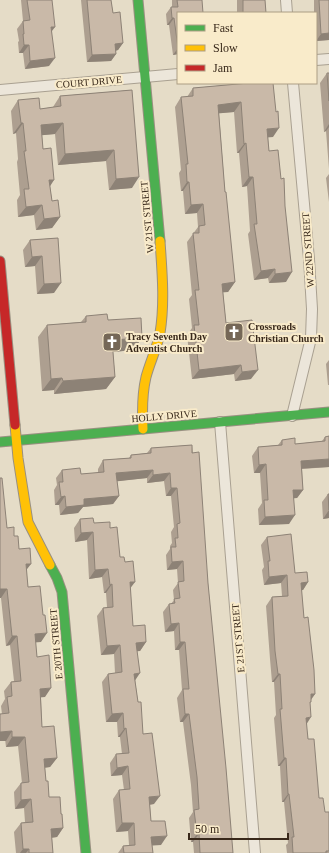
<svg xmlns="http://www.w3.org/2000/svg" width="329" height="853" font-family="Georgia,serif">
  <rect width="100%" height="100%" fill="#e5dcc7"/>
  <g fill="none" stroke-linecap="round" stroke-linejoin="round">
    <defs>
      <path id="street" d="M286,0L287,13
        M316,60L329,59
        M0,90L178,74
        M292,416L311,338L312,309L309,259L293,83
        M220,422L255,853"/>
      <path id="fast" d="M138,0L160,241
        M0,442L329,412
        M50,565L57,578L62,592L86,853"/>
      <path id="slow" d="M15,425L18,458L28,522L50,565
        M143,429C142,411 142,394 146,377C150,362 157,348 160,333C165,302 162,271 160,241"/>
      <path id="jam" d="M0,261L15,425"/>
    </defs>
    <use href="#street" stroke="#a9a091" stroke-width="12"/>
    <use href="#fast" stroke="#999081" stroke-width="11"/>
    <use href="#slow" stroke="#999081" stroke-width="11"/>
    <use href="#jam" stroke="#999081" stroke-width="11"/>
    <use href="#street" stroke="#ece6da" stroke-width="10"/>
    <use href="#fast" stroke="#4caf50" stroke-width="9"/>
    <use href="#slow" stroke="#ffc107" stroke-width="9"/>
    <use href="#jam" stroke="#c62828" stroke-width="9"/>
  </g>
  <path fill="#ad9f90" d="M21,0H52V31L49,66L25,69L23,53H19L18,42L19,41L17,29L23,21Z
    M81,0H111L113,13L123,43L118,50L116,51V54L111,61L87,62Z
    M172,0H202L178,54L173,55L169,25H167L166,14L171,7H172Z
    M237,0H265L266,13H237Z
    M314,0H329V40L316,41V13H314Z
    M327,73H329V169L326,131L324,132L320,83Z
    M249,83L273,137H268L269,151L286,282L269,283L268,278L254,280L248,234L250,231L247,186L242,187L239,153H237L234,112L219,113L225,192L235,282L228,292H223L226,323L251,379L235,381L234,374L192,379L187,335L192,328L189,299L192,295L187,242L198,227L197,213L185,214L183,191H181L179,173L181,170L175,107L181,97H187L193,88Z
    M132,90V188L109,190L106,161L58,165L55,134L42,135L43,149L50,186L52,201L60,217L52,228L36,230L34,215L18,217L17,200L20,195L17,162L18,159L16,133L13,134L11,111L18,100L40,109L53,107L60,96Z
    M329,174V202L326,178Z
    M58,238L54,293L37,294L35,266L25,267L23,250L30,240Z
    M86,316L108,320L142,338L133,350L113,352L115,377L106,389L54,394V390L42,391L38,337L47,325L81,322Z
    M329,360V385H328L326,364Z
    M329,436V467L302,469L303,490L297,498H294L289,524L259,525L258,509L262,503L260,473H254L252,456L258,447L278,445L282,440L295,444L322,441L325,437Z
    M192,445L208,583L233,853H194L193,842H191L189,818L193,812L191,785L183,722H180L177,698L182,690L179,650H175L174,631L165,632L163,612L169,604H171L174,600L173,590L178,583L177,569L167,570L166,555L170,549V546L172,543L171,532L174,527L171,496H166L164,481L147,483V478L117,481L119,496L113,504L83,507L78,513L60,515L59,505H55L54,490L57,485L56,478L62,470L81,474L98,473V469L103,460L129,458L131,455L147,453L151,448Z
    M328,494H329V518L323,519L322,502Z
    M80,519L110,528L120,557L125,562L130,589L133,626L146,642L140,651H137L135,680L138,702L154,804L150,805L151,821L161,845H152L153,853H118L123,846L129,845L128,831L116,832L113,799L119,790H124L122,775L111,776L110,763L116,754H122L120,737H118L117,722H106L102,682L108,674L115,673L114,654L101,655L97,616L103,608L107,607L106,593H104L102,577L89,579L87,540L75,542L74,528Z
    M7,528L14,536L26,570L28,587L41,642H35L37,657L45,697H41L42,727L57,758L50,767L45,768L46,781L49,797L61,814L63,828L57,837L52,838L53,853H16L14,832L21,823L25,822L24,808L15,809L14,792L21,783H22L18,746L6,747L1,706L5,699L4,691L11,682L14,681L10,645L6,646L1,598Z
    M267,537L295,573L308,582L303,590H301L304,618L315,694L311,700L310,703L306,724L308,739L329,853H287L286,845L288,843L284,802H282L280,766H278L274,718L276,715L274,682H272L270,659L266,606L272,597L282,596L281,583L264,585L262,570L264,567L261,545Z"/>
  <path fill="#8d8276" d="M172,18H174L169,25H167Z
    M51,27H55L49,35Z
    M329,33V40L316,41L321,34Z
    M123,43L118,50L110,51L115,44Z
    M24,45H29L23,53H19Z
    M178,48V54L173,55Z
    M116,54L111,61L87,62L92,55Z
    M55,58L49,66L25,69L30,61Z
    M241,102L234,112L212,114L218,105Z
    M21,123H23L16,133L13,134Z
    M63,123L55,134L34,136L41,125Z
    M329,124V127L326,131L324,132Z
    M279,128L273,137L261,138L267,129Z
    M246,143L239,153H237L244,144Z
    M114,150L106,161L58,165L65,154Z
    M139,177L132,188L109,190L116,179Z
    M249,177H253L247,186L242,187Z
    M49,180H54L47,191Z
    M187,182H189L183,191H181Z
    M203,204L197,213L185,214L191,205Z
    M42,205L34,215L18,217L26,207Z
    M60,217L52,228L36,230L44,219Z
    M42,256L35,266L25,267L32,257Z
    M275,269L268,278L254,280L261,271Z
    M292,272L286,282L269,283L275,274Z
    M235,282L228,292L215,293L222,284Z
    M61,283L54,293L37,294L44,284Z
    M142,338L133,350L103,353L112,340Z
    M241,365L234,374L192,379L199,370Z
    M258,370L251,379L235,381L242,372Z
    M115,377L106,389L54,394L63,381Z
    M62,378L54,390L42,391L51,379Z
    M329,459V467L295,469L301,461Z
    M266,464L260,473H254L259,465Z
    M153,470L147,478L111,482L116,473Z
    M170,473L164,481L147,483L153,475Z
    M171,488H177L171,496H166Z
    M293,490H303L297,498L287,499Z
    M65,496L59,505H55L61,497Z
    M119,496L113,504L83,507L78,513L60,515L66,507L84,499Z
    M329,510V518L323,519Z
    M295,515L289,524L259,525L265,517Z
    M93,532L87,540L75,542L81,533Z
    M183,561L177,569L167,570L172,562Z
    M26,564H31L24,573Z
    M108,569L102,577L89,579L95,570Z
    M287,575L281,583L264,585L269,577Z
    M130,582H135L129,590Z
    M308,582L303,590L295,591L301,583Z
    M112,584L106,593H104L110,585Z
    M0,589H7L1,598H0Z
    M179,623L174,631L165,632L171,624Z
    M47,633L41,642L28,643L35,634Z
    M12,636H17L10,645L6,646Z
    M146,642L140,651L130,652L136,643Z
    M180,642H185L179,650H175Z
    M120,645L114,654L101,655L107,646Z
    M140,673L134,682V674Z
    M278,674H280L274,682H272Z
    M51,688L45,697L34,698L40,689Z
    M311,694H315L309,702Z
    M123,713L117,722H106L112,714Z
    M185,714H189L183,722H180Z
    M311,717L306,725V718Z
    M126,728L120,737H118L124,729Z
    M12,731L6,741H0V732Z
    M12,737H25L18,746L6,747Z
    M57,758L50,767L37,768L44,759Z
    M284,758H286L280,766H278Z
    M128,766L122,775L111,776L117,768Z
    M288,794H289L284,802H282Z
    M160,796L154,804L143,805L149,797Z
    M31,799L24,808L15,809L21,800Z
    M122,823H134L128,831L116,832Z
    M63,828L57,837L45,838L51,829Z
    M197,834H199L193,842H191Z
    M167,836L161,845L145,846L151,837Z
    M23,849H29L26,853H20Z"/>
  <path fill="#c9b9a8" stroke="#8d8276" d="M27,0H52L55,27H51L55,58L30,61L29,45H24L23,34H24L23,21L30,20Z
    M87,0H111L113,13L120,12L123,43L115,44L116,54L92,55Z
    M177,0H202L203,13H178V48L174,18H172L171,7H178Z
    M243,0H265L266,13H243Z
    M319,0H329V33L321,34Z
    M327,73H329V101Z
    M249,83H273L276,112L278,111L279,128L267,129L269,151L278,150L281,179L284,178L285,206L292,272L275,274V269L261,271L254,224H257L253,177H249L246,143L244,144L241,102L218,105L225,192H226L235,282L222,284L226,323L252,320L258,370L242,372L241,365L199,370L194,325H199L195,290H199L193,233H199V226L205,225L203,204L191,205L189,182H187L186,164H188L181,97L193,96V88Z
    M132,90L139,177L116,179L114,150L65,154L63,123L41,125L43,149L51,148L54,180H49L52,201L58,200L60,217L44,219L42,205L26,207L24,189H29L24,151H26L23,123H21L18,100L39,98L40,109L61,106L60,96Z
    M58,238L61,283L44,284L42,256L32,257L30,240Z
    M107,314L108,320L141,318L142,338L112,340L115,377L63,381L62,378L51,379L47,325L86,322V316Z
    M329,436V459L301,461L303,490H293L295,515L265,517L264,500H268L266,464L259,465L258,447L282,445V440L295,438V444L325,441V437Z
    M192,445V453L199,452L208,583L226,768L233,853H200L199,834H197L194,810L199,809L197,777L189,714H185L183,689H189L185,642H180L179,623L171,624L169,604L175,603L174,599L180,598L178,582L184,581L183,561L172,562L171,547H176L175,538H178L177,524L180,523L177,488H171L170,473L153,475V470L116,473L119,496L84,499V505L66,507L65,496L61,497L59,482H63L62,470L80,468L81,474L104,472L103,460L131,458V455L151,453V448Z
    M0,478H2L7,528L14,527V536H18L19,549L30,548L31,564H26L28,587L40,586L43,615H45L47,633L35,634L37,657L49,655L51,688L40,689L42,727L54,726L57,758L44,759L46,781H48L49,797H60L61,814H62L63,828L51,829L53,853H29V849H23L21,823L33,822L31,799L21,800V783L29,782L25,737H12V731L0,732V714L9,713L7,697L12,696L11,682L21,681L17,636H12L7,589H0Z
    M328,494H329V510Z
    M93,518L94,523L110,522V528L117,527L120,557H124L125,562L133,561L135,582H130L133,626L145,625L146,642L136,643L140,673L134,674L138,702H141L143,734L152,733L160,796L149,797L151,821H165L167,836L151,837L153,853H124L123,846L135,845L134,823H122L119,790L130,789L128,766L117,768L116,754L129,753L126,728L124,729L123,713L112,714L108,674L122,672L120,645L107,646L103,608L113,607L112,584L110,585L108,569L95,570L93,532L81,533L80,519Z
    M291,534L295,573L307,572L308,582L301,583L304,618L308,617L314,670L315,694H311V702H310L311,717L306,718L308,739H314L319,798H323L325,812H329V851H326V853H293L292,837H294L289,794H288L286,758H284L280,709H282L280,674H278L275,651L272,597L288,596L287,575L269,577L268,561H270L267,537Z"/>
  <defs>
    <symbol id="church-square" viewBox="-11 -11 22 22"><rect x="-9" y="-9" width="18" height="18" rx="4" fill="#756757" stroke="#f9ebca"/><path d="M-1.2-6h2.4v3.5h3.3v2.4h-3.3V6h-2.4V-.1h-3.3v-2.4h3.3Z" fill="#fff"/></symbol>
  </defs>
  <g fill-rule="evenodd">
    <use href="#church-square" x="223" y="321" width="22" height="22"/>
    <use href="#church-square" x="101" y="331" width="22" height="22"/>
  </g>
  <g text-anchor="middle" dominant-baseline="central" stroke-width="4" stroke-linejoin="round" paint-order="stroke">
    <g font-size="10" fill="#38281a" stroke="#f9ebca">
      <text transform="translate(89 82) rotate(-5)">COURT DRIVE</text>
      <text transform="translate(147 217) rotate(-95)">W 21ST STREET</text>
      <text transform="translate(308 250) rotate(-94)">W 22ND STREET</text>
      <text transform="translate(164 416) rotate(-5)">HOLLY DRIVE</text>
      <text transform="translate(238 638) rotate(-95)">E 21ST STREET</text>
      <text transform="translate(56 644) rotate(-95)">E 20TH STREET</text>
    </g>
    <g font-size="10" font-weight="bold" fill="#38281a" stroke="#f9ebca" text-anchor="start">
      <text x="248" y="326">Crossroads<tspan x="248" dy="12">Christian Church</tspan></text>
      <text x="126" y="336">Tracy Seventh Day<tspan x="126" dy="12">Adventist Church</tspan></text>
    </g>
  </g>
  <rect x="177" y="12" width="140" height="72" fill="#f9ebca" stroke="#ac9d84"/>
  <rect x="185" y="25" width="20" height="6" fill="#4caf50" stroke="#ac9d84"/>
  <text x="213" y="32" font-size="12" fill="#38281a">Fast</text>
  <rect x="185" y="45" width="20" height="6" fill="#ffc107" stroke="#ac9d84"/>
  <text x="213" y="52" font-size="12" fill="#38281a">Slow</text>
  <rect x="185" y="65" width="20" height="6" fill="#c62828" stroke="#ac9d84"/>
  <text x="213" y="72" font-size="12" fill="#38281a">Jam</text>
  <path d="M189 833v6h99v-6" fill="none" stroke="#38281a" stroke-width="2"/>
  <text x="195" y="833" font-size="12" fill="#38281a" stroke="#f9ebca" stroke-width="3" paint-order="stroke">50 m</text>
</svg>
